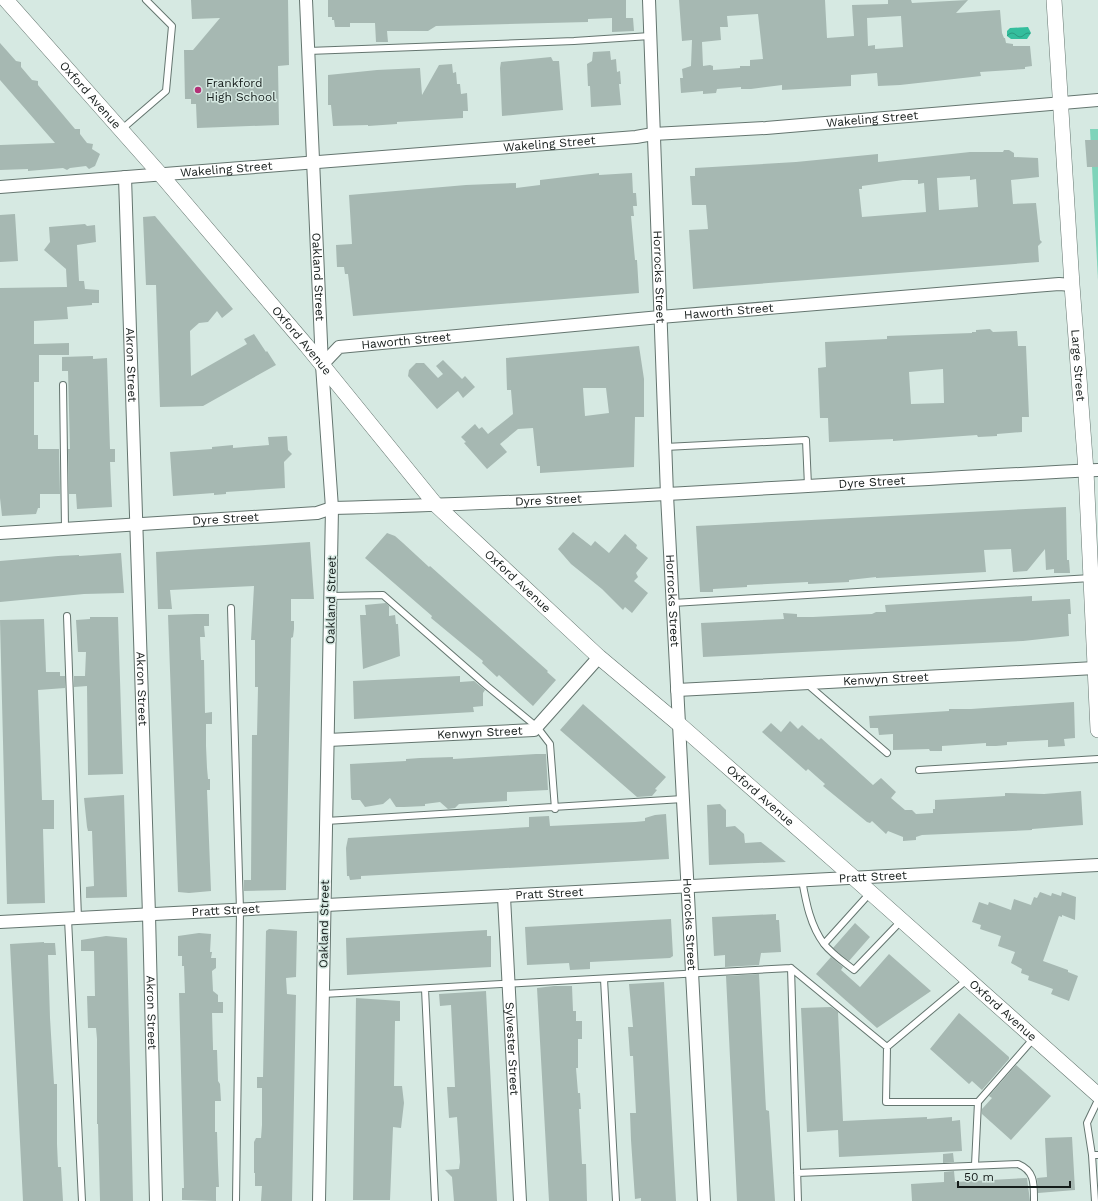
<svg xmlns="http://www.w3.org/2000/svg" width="1098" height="1201" font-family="'Work Sans',sans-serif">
  <defs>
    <pattern id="water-waves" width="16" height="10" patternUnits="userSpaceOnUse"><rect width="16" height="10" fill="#34be9d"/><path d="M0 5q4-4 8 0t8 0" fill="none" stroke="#2b9a7f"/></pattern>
  </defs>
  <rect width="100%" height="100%" fill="#d6e9e2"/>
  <path fill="#7ed4ba" d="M1090,129H1098V280Z"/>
  <path fill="url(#water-waves)" d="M1028,27L1031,33L1027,39H1011L1007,36V31L1010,28Z"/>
  <path fill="#a6b8b2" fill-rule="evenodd" d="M191,0H288L289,65L278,66L279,125L197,128L196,104H191V99H185L184,50H193L220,18L192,19Z
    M328,0H626V18H633L634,31L612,32V18L588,19V22L436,26L428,31H387L388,42H376L375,23H350V27H335L334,20H332V17H328Z
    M679,0H825L827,38L854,36L852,5L888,4V0H911L912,3L968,0L956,13L1000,10L1002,33L1004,38H1005L1006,43L1013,44V46H1030L1032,66L1025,67V69L980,72L981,76L900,85L878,86L877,73L851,75V86L782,90V85L751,89H741V87L717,89L716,93L703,94V91L681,93L680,78H683L682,69L691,66L692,40L682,41ZM758,14L763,59L750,60V66H740V68L713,70V66L710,65L703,66L702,42L721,40L720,27H728L727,16ZM901,16L903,47L875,49V45L868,46L867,18Z
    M0,43L16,61L21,62V67L32,80L38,81V85L75,129H80V134L87,143L93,144L92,149L100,154L95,166L89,169L86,166L70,168L67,170L63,168L28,171V169L0,170V145L55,143L0,80Z
    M610,51L611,60L616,59L617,72L620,71L621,84H619L621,105L591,107L590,86H588L587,64L592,61L593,52Z
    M551,57L553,61H559L563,110L502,116L500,68L501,62Z
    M452,64L453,73L456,72L457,84H460L461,94L467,93L468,111H463V118L397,122V124L368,126V125L333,126L331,105H328V75L377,70L420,68L422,95L439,65Z
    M1085,140H1098V167H1087Z
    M1004,150H1009L1014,153V157L1038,158L1039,177L1011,180L1013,204L1036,203L1040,240L1042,242L1038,246L1039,262L693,289L689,230L708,229L706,205H692L690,176H695V168L796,162L878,154V162L970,152H1003ZM970,176V180L976,179L978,207L939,210L937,178ZM903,180H918V184L924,183L926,212L862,217L859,189H862V186Z
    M599,173V175L632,173L633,193H636L637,206H633L634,216H631L635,260H637L639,293L353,316L348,274H345L344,267H337L336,245L352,244L349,195L466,185L516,183V188L540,185V180Z
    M15,214L18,261L0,262V215Z
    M155,216L233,309L222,318L217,311L208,322L199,323L190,331L191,376L247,344L244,339L254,334L266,352L267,351L276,365L203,406L160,407L156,285H146L143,217Z
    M85,224L87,226L95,225L96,242L77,245L79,281H84L85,289L99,290V303H92V305L67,307L68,319L34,321V344L69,343V355H39V382H34V435H38V449H59L60,494H40V508H38L36,514L2,516L0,498V288L67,287L66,269L44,250L50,242L49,227Z
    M990,329L993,332L1017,331L1018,346H1026L1029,417H1022V432L997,434V436L978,437L977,435L893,441V439L829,442L828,418H820L818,368L826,367L825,342L887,339V336L972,333V332H976V330ZM943,369L944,403L911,404L909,372Z
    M639,346L644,379V417H635L634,467L540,473V466H537L533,428L518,429L500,444L507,452L487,469L464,443L466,442L461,437L475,424L479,429L482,427L488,434L513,414L511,390H507L506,358ZM583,388H606L609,413L585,416Z
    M93,356V359L107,358L110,449H115V462H110L112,507L77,509L76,494H69L68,449H70L68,371H62V357Z
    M443,360L462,379L465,376L475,387L463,398L458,391L437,409L408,376L409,370L416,363H424L438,378L443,374L436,366Z
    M287,436L288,450L292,454L284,462L285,488L226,492V494L214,495V493L173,496L170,452L212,449V447L233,445V448L269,445L268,437Z
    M1066,507L1067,560H1069L1070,573H1054V569L1046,570L1045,549L1027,571L1013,572L1011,549L984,550L986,572L876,578V577L849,580V582L808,584V582L747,585V587L713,589V592H700L696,526Z
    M573,532L591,546L595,541L609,553L625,534L637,545L636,548L648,558L636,573L638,577L634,581L648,593L632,613L625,607L623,610L602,589L571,564L558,549Z
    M387,533L395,536L403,543L429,567L430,566L458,591L548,671L547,672L556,680L533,706L499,675L497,677L482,663L483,661L431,618L432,616L365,558Z
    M310,542L314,599H291V621H294V629L293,637L291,638L286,890L244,891V880H251L252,735H257L258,687H255V640H251L254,586L170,590L172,609H158L156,552Z
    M121,553L124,593L84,594L0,602V561L58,556L79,555V556Z
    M1032,596V601L1070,599L1071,614H1068L1069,636L1023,641L703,657L701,623L784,619L783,613L797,614V617H813L872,614L876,612H886L885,605Z
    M386,603L389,606V616L395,615L396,624H398L400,656L363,669L360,615H366L365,605Z
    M196,614H209V626H204L205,637H200L201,660H204L205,713L212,712V724H206V746L207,768L208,779H210V790H207L211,891L189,893L178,892L168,615Z
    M90,617H118L123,774L88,775L87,686L74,687V676H85L86,652H78L76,620L90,619Z
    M44,619L46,672H60V676H65V688L38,690L42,800H54V829H43L45,903L7,904L0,620Z
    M460,676V682L474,681L485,690L483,693V706L473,707L474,712L354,719L353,681Z
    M1074,702L1075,738L1064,739L1065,746L1048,747V740L1007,742V745L996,746H986V743L942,746V751H930L929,749L893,750V734L879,735L878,728H870L869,716L949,711V709H971Z
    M583,704L666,777L655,789L657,790L652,796L637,797L560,730Z
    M790,721L798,729L802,725L819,740L821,738L873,785L881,778L896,792L891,798L905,810H912L916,814L933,813V809H935V800L1005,796V793L1044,794L1081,791L1083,825L1032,829V830L922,835L916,837V840L903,841V837L888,831L886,834L872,821L870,823L867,822L823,786L825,784L808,769L806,771L762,732L771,723L781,732Z
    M536,754H546L548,790L507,792V801L459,804L455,808L448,809L440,802L425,804V806L404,807H396L390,798L383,804L365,807L360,800H352L351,798L350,764L406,761V759L420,758L453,757V759Z
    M124,795L127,897L86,898V887L94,886L92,831H88L87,827L84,798Z
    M720,804L726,810V827L735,826L744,834L745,843L761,842L786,862L709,865L707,805Z
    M666,814L669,859L361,876V879L350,880L349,876H347L346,848L348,838L529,827V817L549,816L550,826L635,822L645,821V818L655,815Z
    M1040,892L1051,896L1052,893L1061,896L1062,892L1076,897L1075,920L1062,915V917L1059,916L1043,961L1068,970V972L1078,976L1069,1001L1051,994L1053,989L1028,980L1029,976L1021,973L1022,969L1011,963L1015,952L998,946L1001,936L980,929L981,925L972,922L979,902L988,905L989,902L1011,910L1014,899L1031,905L1034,897L1037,898Z
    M776,914V920H779L781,952L761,953L759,965L725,967V955L714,956L712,917Z
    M671,919L673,956L670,958L590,962V969L570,970L569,963L527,965L525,927Z
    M855,923L870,937L849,961L833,948Z
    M269,929L297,931L296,977L286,978L287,994L296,995L292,1201H261L262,1186H255V1173H254V1142L256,1138H261L262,1125V1088H257V1077H263L266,931Z
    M487,930V936H491V967L347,975L346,938Z
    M199,933L211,934L210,952H212L211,958H216V968L212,971L213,991L218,995V1002H223V1013H212L213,1048V1050H217L218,1081L220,1084L221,1101H215V1132H217L218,1165L219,1187H216V1201L182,1200V1188H184L179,993H185L184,966H182V956H178V936Z
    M106,936L127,938L133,1201H100L98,1124H97V1039L96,1028H88L87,996H95L94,951H81V940Z
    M44,942V943H55L56,955H48L50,1018L54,1084H57V1144L58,1167H61L63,1201H23L10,944Z
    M889,954L931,991L877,1028L816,974L831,957L843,967L841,970L860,987Z
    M759,974L766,1110L769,1111L775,1201H737L726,976Z
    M664,982L676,1201H641V1198L635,1199L631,1140L630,1113H636L633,1056H630L628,1027H633L629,984Z
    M554,986H572L573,1011H576V1021H582V1039H578V1068H576L578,1093H580L581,1109H579L582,1164H586L587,1201H549L537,988Z
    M486,991L497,1201H454L452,1177L445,1170L459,1169L460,1162L457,1117L449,1118L447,1087H455L451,1005L440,1006L439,994Z
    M356,998L400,1001V1021H395L394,1086H402L404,1103L401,1128L393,1127L390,1200H353Z
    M831,1007L838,1012L843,1121L927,1117V1119L952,1117V1121L960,1120L962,1151L839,1157L838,1130L807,1132L801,1008Z
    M959,1013L1009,1057V1059L982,1090L972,1081L969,1084L930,1049Z
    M1016,1065L1051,1096L1011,1140L982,1114V1109L992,1098L989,1096Z
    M1072,1137L1075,1190L1038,1193L1037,1178L1047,1177L1045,1138Z
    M953,1153L954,1162L943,1163V1154Z
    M954,1171L955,1182L1027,1178L1030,1201H912L911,1184L944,1182V1172Z"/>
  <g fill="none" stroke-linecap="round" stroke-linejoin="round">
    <defs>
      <path id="service" d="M308,51L574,41L650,36
        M122,129L166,91L172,26L146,0
        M63,385L65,528
        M665,447L806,440L808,486
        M331,596L383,595L487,686L537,727L550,744L555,809
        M673,603L1091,578
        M231,608L240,910L236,1201
        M67,616L78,918
        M807,684L887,753
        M919,770L1098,759
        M326,821L683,799
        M802,880C806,902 810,925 824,944C832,954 844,962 854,970L901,921
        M68,919L82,1201
        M824,944L870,893
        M791,968L887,1047L968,979
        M604,979L616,1201
        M425,989L435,1201
        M323,994L791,968L798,1201
        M887,1047L886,1102H978
        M1092,1155L1087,1123L1098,1100
        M975,1165L978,1102L1034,1038
        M797,1173L1018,1164C1035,1171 1034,1184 1034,1201
        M1095,1201L1092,1155H1098"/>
      <g id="minor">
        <path id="s1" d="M306,0L322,365L332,508L319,1201"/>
        <path id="s2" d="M649,0L667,495L704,1201"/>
        <path id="s3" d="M125,177L149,915L156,1201"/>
        <path id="s4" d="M0,187L636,137L653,134L766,128L1098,100"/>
        <path id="s5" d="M322,365L339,347L660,317L1059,284L1072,285"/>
        <path id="s6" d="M0,533L317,513L332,508C588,502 843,482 1098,470"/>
        <path id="s7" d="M677,690L1095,668"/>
        <path id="s8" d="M328,740L534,730L599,657"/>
        <path id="s9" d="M504,897L520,1201"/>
        <path id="s10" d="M0,922L1098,865"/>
      </g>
      <g id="tertiary">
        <path id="s11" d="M6,0L161,175L306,345L436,505L599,657L680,725L853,877L1098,1095"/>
        <path id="s12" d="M1054,0L1072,285L1086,471L1098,730"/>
      </g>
    </defs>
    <use href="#service" stroke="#64756f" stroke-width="8"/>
    <use href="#minor" stroke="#64756f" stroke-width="14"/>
    <use href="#tertiary" stroke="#64756f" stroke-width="16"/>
    <use href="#service" stroke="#fff" stroke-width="6"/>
    <use href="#minor" stroke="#fff" stroke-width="12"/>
    <use href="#tertiary" stroke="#fff" stroke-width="15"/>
  </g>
  <circle fill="#b43077" stroke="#d6e9e2" stroke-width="1.5" cx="198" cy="90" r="4"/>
  <g text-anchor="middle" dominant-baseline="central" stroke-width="3" stroke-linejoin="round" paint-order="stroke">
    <g font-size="12" fill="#151c1a" stroke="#d6e9e2" text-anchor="start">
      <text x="206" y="83">Frankford<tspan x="206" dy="14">High School</tspan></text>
    </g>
    <g font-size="12" fill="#151c1a" stroke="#d6e9e2">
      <text stroke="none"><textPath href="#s11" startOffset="127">Oxford Avenue</textPath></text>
      <text stroke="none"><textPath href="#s4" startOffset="875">Wakeling Street</textPath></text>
      <text stroke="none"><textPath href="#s4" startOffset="551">Wakeling Street</textPath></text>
      <text stroke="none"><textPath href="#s4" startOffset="227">Wakeling Street</textPath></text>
      <text stroke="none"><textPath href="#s1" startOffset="277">Oakland Street</textPath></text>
      <text stroke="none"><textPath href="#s2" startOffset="277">Horrocks Street</textPath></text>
      <text stroke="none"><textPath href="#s5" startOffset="416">Haworth Street</textPath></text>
      <text stroke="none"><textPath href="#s5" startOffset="92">Haworth Street</textPath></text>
      <text stroke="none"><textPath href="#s11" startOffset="451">Oxford Avenue</textPath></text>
      <text stroke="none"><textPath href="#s3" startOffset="188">Akron Street</textPath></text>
      <text stroke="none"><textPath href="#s12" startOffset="366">Large Street</textPath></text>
      <text stroke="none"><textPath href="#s6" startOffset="874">Dyre Street</textPath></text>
      <text stroke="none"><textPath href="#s6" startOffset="550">Dyre Street</textPath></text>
      <text stroke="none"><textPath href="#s6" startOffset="226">Dyre Street</textPath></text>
      <text stroke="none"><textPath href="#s11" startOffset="775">Oxford Avenue</textPath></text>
      <text transform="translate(331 600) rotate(-89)">Oakland Street</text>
      <text stroke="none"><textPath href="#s2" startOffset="601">Horrocks Street</textPath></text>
      <text stroke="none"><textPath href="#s7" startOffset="209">Kenwyn Street</textPath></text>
      <text stroke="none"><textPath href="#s3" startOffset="512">Akron Street</textPath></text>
      <text stroke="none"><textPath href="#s8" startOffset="152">Kenwyn Street</textPath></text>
      <text stroke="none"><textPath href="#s11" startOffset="1099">Oxford Avenue</textPath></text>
      <text stroke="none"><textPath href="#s10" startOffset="874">Pratt Street</textPath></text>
      <text stroke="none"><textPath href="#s10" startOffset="550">Pratt Street</textPath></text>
      <text stroke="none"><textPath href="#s10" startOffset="226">Pratt Street</textPath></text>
      <text transform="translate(324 924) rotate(-89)">Oakland Street</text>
      <text stroke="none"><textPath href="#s2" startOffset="925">Horrocks Street</textPath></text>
      <text stroke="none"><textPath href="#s11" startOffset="1423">Oxford Avenue</textPath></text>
      <text stroke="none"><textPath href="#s3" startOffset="836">Akron Street</textPath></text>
      <text stroke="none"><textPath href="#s9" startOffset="152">Sylvester Street</textPath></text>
    </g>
  </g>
  <path d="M958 1181v6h112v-6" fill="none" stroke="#151c1a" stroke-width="2"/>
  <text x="964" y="1181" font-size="12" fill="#151c1a" stroke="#d6e9e2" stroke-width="3" paint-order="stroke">50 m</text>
</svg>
